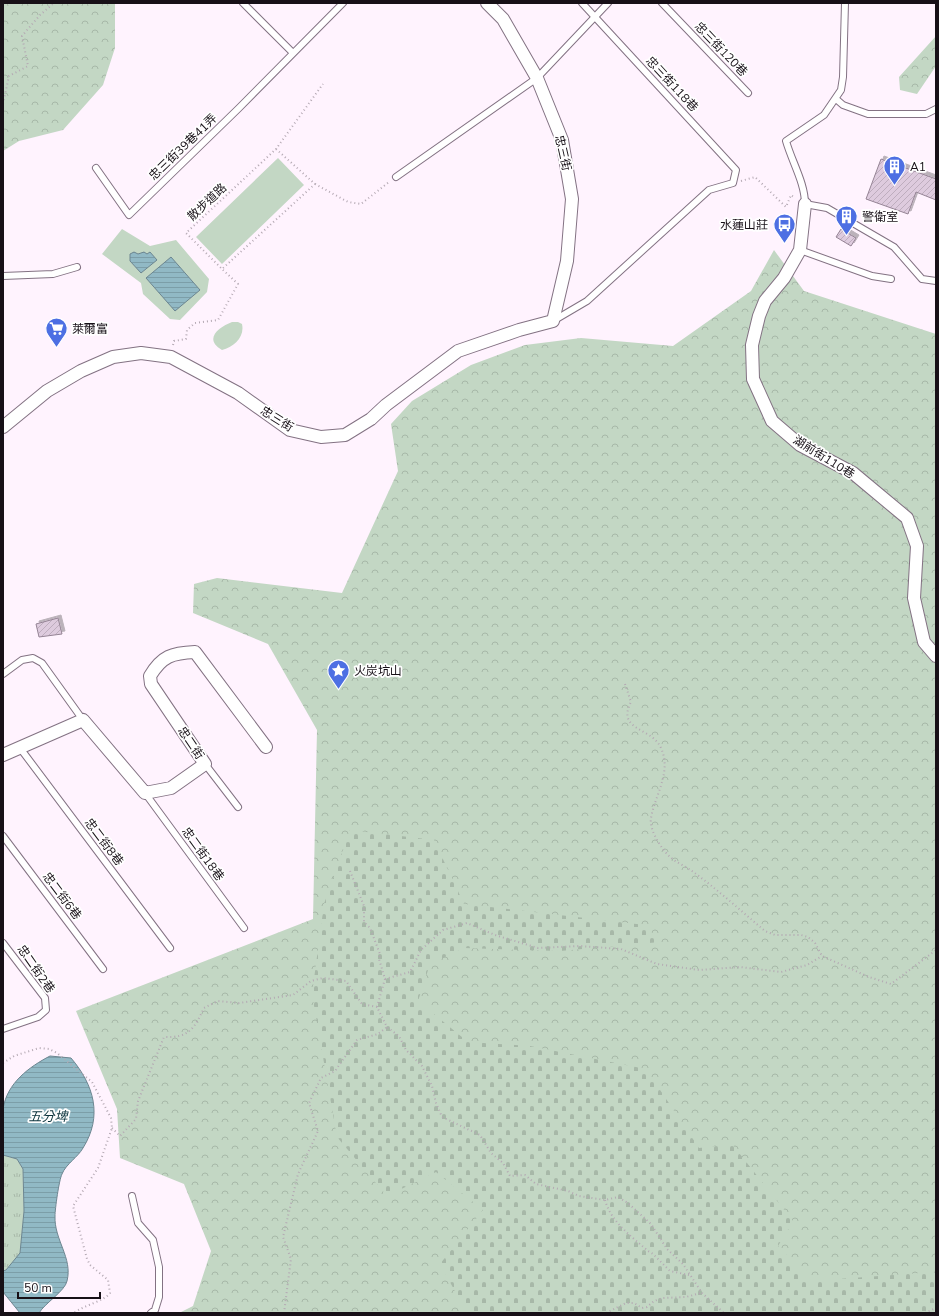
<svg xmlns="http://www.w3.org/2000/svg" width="939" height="1316" font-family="'Nunito Sans','Noto Sans TC',sans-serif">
  <defs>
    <pattern id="grass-tufts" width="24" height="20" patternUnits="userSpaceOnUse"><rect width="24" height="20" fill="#c3d7c4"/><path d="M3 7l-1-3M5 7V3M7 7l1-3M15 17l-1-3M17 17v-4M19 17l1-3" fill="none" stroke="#a7b8a8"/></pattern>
    <pattern id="forest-crowns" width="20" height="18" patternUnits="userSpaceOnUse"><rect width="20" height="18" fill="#c3d7c4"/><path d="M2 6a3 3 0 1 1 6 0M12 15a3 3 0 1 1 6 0" fill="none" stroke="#a7b8a8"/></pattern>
    <pattern id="cemetery-stones" width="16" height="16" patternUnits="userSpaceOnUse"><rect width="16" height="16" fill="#c3d7c4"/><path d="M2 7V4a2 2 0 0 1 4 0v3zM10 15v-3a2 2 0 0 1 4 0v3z" fill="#a7b8a8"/></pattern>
    <pattern id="water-rules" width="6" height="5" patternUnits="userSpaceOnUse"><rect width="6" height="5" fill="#91b9c5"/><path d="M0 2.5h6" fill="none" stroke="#7c9ea8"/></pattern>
    <pattern id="building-hatch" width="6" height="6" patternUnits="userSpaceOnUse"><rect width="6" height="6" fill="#decbde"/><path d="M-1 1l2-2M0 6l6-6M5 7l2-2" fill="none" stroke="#beadbe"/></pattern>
    <filter id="shadow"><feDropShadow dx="3" dy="-3" stdDeviation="0" flood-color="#0004"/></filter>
  </defs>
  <rect width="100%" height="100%" fill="#fff3fe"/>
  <path fill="url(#grass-tufts)" d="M3,1155L17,1159L23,1169L24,1211L20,1254L6,1270L3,1271Z"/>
  <path fill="url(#forest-crowns)" d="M3,3H115V48L103,85L63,130L19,141L3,151Z
    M936,36V66L917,94L900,90L899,77Z
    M774,250L804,291L936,334V1313H179L193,1306L211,1251L184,1184L120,1158L117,1109L76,1011L313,919L317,730L268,644L193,613L194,584L217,578L342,593L398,471L391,424L412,401L471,365L525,345L581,338L673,346L751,291Z"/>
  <path fill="url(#cemetery-stones)" d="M350,830L434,840L464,904L645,925L660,942L560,951L464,948L430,964L418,1001L468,1042L530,1046L646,1069L699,1148L732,1144L793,1221L778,1246L811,1281L934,1272L936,1313H467L440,1264L483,1210L436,1172L387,1196L337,1137L312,994L324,904Z"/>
  <path fill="#c3d7c4" d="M278,158L304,185L222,264L196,237Z
    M122,229L150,246L176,240L209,279L207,292L180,320L170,319L143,294L141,283L102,254Z
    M232,322H238L242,324C245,337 234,347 222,350C203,339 219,327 232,322Z"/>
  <path fill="url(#water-rules)" stroke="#6c8691" d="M134,252L138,254L144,252L147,254L150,252L157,260L141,273L130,261V254Z
    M171,257L200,290L175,311L146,278Z
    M50,1056L71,1058C94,1085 103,1116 83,1148C78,1157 66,1164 62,1174C59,1180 55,1209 55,1216C54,1240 73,1258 67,1281C65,1291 45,1303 39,1313H20L3,1292V1271L6,1270L20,1253L24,1211L23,1169L17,1159L3,1155C3,1141 1,1124 3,1109C7,1083 29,1067 50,1056Z"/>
  <path fill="url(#building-hatch)" stroke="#958495" filter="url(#shadow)" d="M881,159L936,179V200L916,192L908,214L866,199Z
    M841,229L856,238L851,246L836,237Z
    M58,618L62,634L39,637L36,624Z"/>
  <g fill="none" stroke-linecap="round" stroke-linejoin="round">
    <defs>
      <path id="lane" d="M243,3L293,53
        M662,3L748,93
        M845,3L843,77L841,90L824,115L786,141C792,162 805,183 805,204L827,208L894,247L922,279L936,281
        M836,99L843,105L868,114H926L936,109
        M96,168L129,215L239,108L343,3
        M396,177L537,78L608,3
        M800,250L872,276L891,279
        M3,276L53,274L77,267
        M553,321L587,301L709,190L733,183L736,170L582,3
        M3,674L22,660L33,658L42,663L83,720
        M20,748L170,948
        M205,764L238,807
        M145,793L244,928
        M3,836L103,969
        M3,943L45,998L46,1010L38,1017L3,1029
        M132,1196L138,1223L153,1240L159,1267V1297L155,1310L151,1313"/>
      <path id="street" d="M805,204L800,250L784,278L765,301L759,316L752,345L753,379L772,421L800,445L853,473L907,518L917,546L914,598L924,642L936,656
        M3,427L47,391L81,371L113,357L141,353L171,357L238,393L290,430L321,437L345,435L371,419L386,405L458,351L519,330L553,321L567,261L572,199L562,140L537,78L503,19L487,3
        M3,755L83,720L145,793L171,788L205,764L151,684L150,676C162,656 172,653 195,652L266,747"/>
    </defs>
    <use href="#lane" stroke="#837283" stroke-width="8"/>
    <use href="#street" stroke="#837283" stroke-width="14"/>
    <path stroke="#b4a9b3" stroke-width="2" stroke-dasharray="1 3" stroke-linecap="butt" d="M3,104L9,76L28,66L22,36L40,15L54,3
      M276,149L315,184L222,269L186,233L276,149L323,84
      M741,181L755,177L786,207L791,195L795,198
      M315,184L348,202L361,204L389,182
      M173,345L174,341L186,339L187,330L195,323L218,320L238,284L222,269
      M625,684L631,702C616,731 652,727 661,748C672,772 655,795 651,818C649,830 661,848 669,856C675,862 685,866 692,871C717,889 741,911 765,931L775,935H801L808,937L815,943L822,956L869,977L891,984L936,950
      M350,871L364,906V922L370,928L380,954L379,959L385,979L377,1007L387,1027L399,1036L406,1050L422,1066L432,1086L436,1103L442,1117L480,1135L491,1153L503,1163L510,1176L525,1175L536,1184L568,1191L579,1196L605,1200L618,1197L628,1203L651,1224L667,1249L683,1264L702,1293L724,1313
      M385,979L410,972L421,950L443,930L467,923L495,935L538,948L580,946L621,949L657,964L699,970L740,967L781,972L807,965L822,956
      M3,1063L14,1056L39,1048L49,1049L57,1053L92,1082L111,1118L112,1128L98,1168L73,1206L87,1259L90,1265L108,1280L110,1293C105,1301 84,1305 74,1313
      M112,1128L120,1136L136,1119L138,1101L164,1037C189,1038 194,1029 204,1008L218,1001L239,1003L293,995L311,981L323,978L346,981L362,1004L377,1007
      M605,1200C611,1222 631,1236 648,1251L653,1254L670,1271L689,1275
      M284,1313L291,1259L283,1237L298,1174L318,1131L309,1103L321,1078L335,1071L357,1040L378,1034L387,1027
      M606,1313L626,1303H634L642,1308L647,1307L654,1301L663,1298L686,1297L701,1293
      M925,1313L936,1308"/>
    <use href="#lane" stroke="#fff" stroke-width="6"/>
    <use href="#street" stroke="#fff" stroke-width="12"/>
  </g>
  <defs>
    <symbol id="building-pin" viewBox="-11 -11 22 30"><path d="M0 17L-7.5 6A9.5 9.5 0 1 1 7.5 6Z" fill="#4d6fe3" stroke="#fff"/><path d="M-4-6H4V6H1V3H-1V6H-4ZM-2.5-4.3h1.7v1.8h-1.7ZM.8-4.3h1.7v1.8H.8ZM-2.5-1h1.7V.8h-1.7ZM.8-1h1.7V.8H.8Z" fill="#fff"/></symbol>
    <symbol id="bus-pin" viewBox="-11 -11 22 30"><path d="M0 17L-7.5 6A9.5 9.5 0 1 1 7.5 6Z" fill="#4d6fe3" stroke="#fff"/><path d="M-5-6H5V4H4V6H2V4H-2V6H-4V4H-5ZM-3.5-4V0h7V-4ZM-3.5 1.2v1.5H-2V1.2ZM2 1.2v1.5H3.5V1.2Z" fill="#fff"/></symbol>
    <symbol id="supermarket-pin" viewBox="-11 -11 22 30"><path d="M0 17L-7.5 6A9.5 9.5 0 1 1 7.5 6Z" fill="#4d6fe3" stroke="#fff"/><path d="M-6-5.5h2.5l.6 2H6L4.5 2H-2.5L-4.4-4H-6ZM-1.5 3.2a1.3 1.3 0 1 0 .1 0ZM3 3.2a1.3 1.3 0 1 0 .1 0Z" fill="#fff"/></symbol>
    <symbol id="sight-pin" viewBox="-11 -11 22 30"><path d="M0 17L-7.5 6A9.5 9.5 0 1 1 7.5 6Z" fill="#4d6fe3" stroke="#fff"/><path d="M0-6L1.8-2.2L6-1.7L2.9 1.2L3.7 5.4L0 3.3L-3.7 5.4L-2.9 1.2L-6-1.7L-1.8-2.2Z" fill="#fff"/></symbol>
  </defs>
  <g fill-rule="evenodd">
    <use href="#building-pin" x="882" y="154" width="25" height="34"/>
    <use href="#building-pin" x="834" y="204" width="25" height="34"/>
    <use href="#bus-pin" x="772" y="212" width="25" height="34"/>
    <use href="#supermarket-pin" x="44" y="316" width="25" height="34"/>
    <use href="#sight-pin" x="326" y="658" width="25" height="34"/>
  </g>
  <g text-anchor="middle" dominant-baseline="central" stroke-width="3.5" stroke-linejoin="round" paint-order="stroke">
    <g font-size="12" fill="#171017" stroke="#fff">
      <text transform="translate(721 49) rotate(46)">忠三街120巷</text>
      <text transform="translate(672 84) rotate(47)">忠三街118巷</text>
      <text transform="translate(183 147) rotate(-44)">忠三街39巷41弄</text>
      <text transform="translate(563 153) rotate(77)">忠三街</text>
      <text transform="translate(207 202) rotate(-43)">散步道路</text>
      <text transform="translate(277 419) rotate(32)">忠三街</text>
      <text transform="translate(824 457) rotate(32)">湖前街110巷</text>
      <text transform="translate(191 743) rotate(56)">忠二街</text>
      <text transform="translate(104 842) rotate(53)">忠二街8巷</text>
      <text transform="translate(203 854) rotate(54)">忠二街18巷</text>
      <text transform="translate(62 896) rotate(53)">忠二街6巷</text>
      <text transform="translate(36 969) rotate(55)">忠二街2巷</text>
    </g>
    <g font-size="12" fill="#171017" stroke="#fff" text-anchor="start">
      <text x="910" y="167">A1</text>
      <text x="862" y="217">警衛室</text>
      <text x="768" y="225" text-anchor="end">水蓮山莊</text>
      <text x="72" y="329">萊爾富</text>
      <text x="354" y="671">火炭坑山</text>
    </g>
    <g font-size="13" font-style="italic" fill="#0a323b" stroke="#fff">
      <text x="48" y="1117">五分埤</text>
    </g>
  </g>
  <rect width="939" height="1316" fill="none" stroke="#171017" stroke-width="8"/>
  <path d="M18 1292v6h82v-6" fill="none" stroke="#171017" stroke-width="2"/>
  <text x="24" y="1292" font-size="12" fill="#171017" stroke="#ffffff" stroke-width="3" paint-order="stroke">50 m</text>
</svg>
